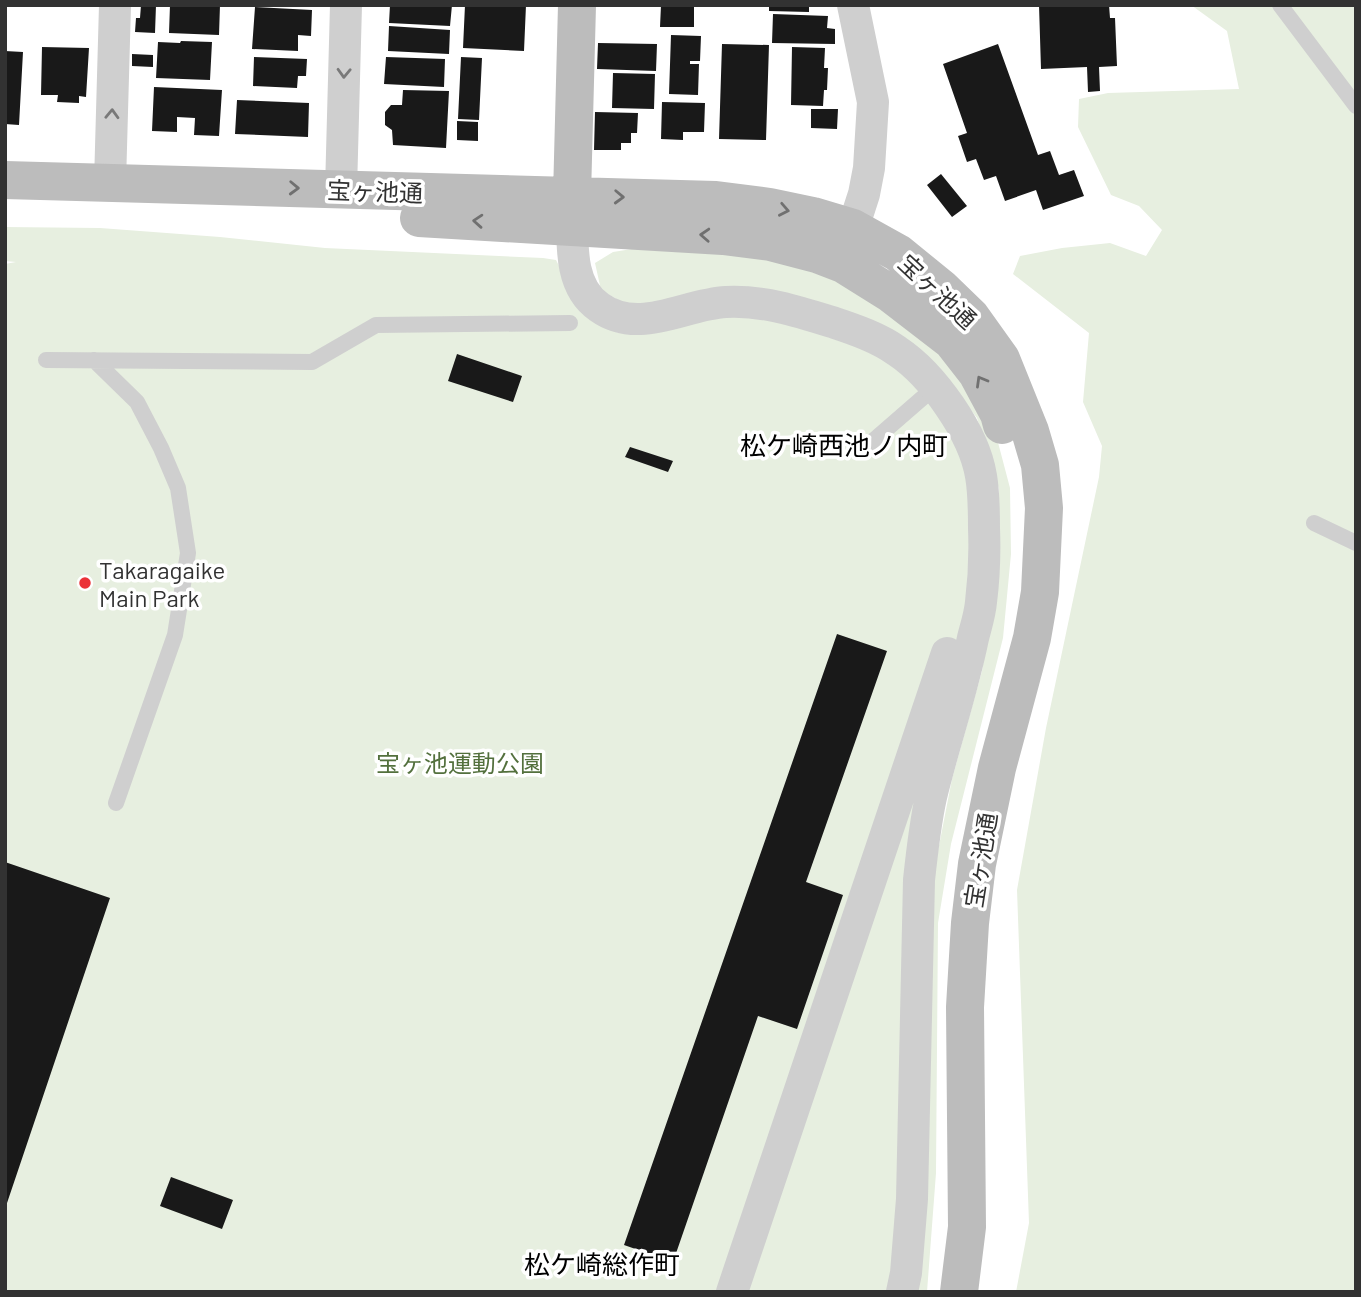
<svg xmlns="http://www.w3.org/2000/svg" width="1361" height="1297" font-family="Barlow,'Noto Sans JP',sans-serif">
  <rect width="100%" height="100%" fill="#fff"/>
  <path fill="#e7efe0" d="M1191,5H1356V1292H1016L1029,1223L1017,890L1046,728L1099,477L1102,446L1083,402L1089,333L1013,274L1020,256L1062,248L1110,243L1146,256L1162,230L1139,206L1111,195L1078,127L1079,99L1108,93L1239,89L1227,31Z
    M5,227L100,228L220,237L325,248L543,258L556,260L584,315L618,333L648,334L741,311L817,322L909,368L971,461L977,567L917,792L895,1271L890,1292H5V264L16,262L5,261Z
    M657,245L757,255L838,280L950,357L995,431L1010,488L1011,554L1003,638L951,844L938,923L936,1173L927,1292H914L928,936L937,856L952,779L982,671L998,568L999,489L977,418L936,365L882,325L671,302L625,304L601,290L595,263L613,252Z"/>
  <path fill="#191919" d="M141,5H156L155,33L135,32L136,18H140Z
    M170,5H220L219,35L169,33Z
    M390,5H452L450,26L389,23Z
    M465,5H526L524,51L463,48Z
    M661,5H694V27H660Z
    M769,5H809V12L769,11Z
    M1039,5H1109L1110,18H1115L1117,66L1099,67L1100,91L1088,92L1087,67L1041,69Z
    M255,7L312,10L311,36L298,35V51L252,49Z
    M773,14L828,16L827,28L835,29V44L772,43Z
    M389,26L450,30L449,54L388,51Z
    M671,35L701,36L700,61H690V64H699L698,95L669,94Z
    M181,41L212,42L210,80L156,78L158,42L180,43Z
    M598,43L657,44L656,71L597,69Z
    M722,44L769,45L766,140L719,139Z
    M998,44L1038,155L1050,151L1059,175L1074,170L1084,196L1043,210L1036,190L1005,201L996,176L984,180L976,159L967,162L958,136L967,133L943,64Z
    M42,47L89,48L86,97L79,96V103L57,102L58,95H41Z
    M792,47L825,48L824,68H828L827,90H824L823,106L791,105Z
    M5,51L23,52L19,125L5,124Z
    M132,54L153,55V67L132,66Z
    M254,57L307,59L306,76H298L297,88L253,86Z
    M386,57L445,59L444,87L384,84Z
    M461,57L482,58L479,120L458,119Z
    M613,73L655,74L654,109L612,108Z
    M154,87L222,90L219,136L194,135L195,118L177,117V132L152,131Z
    M403,90L449,91L446,148L393,145L392,130L385,125V112L391,105H402Z
    M237,100L309,103L308,137L235,134Z
    M662,102L705,103L704,132H683V140L661,139Z
    M811,109H838L837,129L811,128Z
    M595,112L638,113L637,133H631V143H621V150H594Z
    M457,121L478,122V141L457,140Z
    M941,174L967,206L952,217L927,185Z
    M457,354L522,376L513,402L448,381Z
    M630,447L673,461L668,472L625,457Z
    M837,634L887,651L806,882L843,895L797,1029L758,1016L673,1262L624,1245Z
    M5,862L110,898L6,1206H5Z
    M171,1177L233,1200L222,1229L160,1206Z"/>
  <g fill="none" stroke-linecap="round" stroke-linejoin="round">
    <path stroke="#cfcfcf" stroke-width="16" d="M1280,5L1356,106
      M46,360L312,362L376,325L570,323
      M94,360L137,402L161,448L178,488L188,553L175,635L116,803
      M866,447L935,387
      M1314,523L1356,543"/>
    <path stroke="#cfcfcf" stroke-width="32" d="M853,5L873,102L869,168L864,194L853,228
      M110,183L115,5
      M341,190L346,5
      M572,204C573,238 567,285 599,307C639,336 684,304 726,302C764,300 800,312 835,323C856,330 879,338 897,351C933,375 974,433 981,476C984,493 984,511 984,528C985,553 984,578 981,602C980,614 976,626 973,638C962,692 944,743 931,797C925,824 922,852 919,880L912,1199L906,1273L902,1292
      M732,1292L947,653"/>
    <path stroke="#bcbcbc" stroke-width="38" d="M5,180L716,200L770,207L813,216L853,228L898,253L941,288L971,317L1001,359L1030,431L1040,465L1044,508L1040,592L1032,638L997,768L977,864L970,923L965,1007L967,1227L959,1292
      M572,196L577,5
      M419,218L723,236L771,242L817,254L843,264L891,294L952,341L977,373L999,414L1002,425"/>
  </g>
  <defs><path id="oneway-chevron" d="M-2-3.5L2.5 0L-2 3.5" fill="none" stroke-width="1.6" stroke-linecap="round" stroke-linejoin="round" transform="scale(1.75)"/></defs>
  <g stroke="#797979">
    <use href="#oneway-chevron" transform="translate(344 73) rotate(92)"/>
    <use href="#oneway-chevron" transform="translate(112 114) rotate(-88)"/>
  </g>
  <g stroke="#707070">
    <use href="#oneway-chevron" transform="translate(294 188) rotate(2)"/>
    <use href="#oneway-chevron" transform="translate(619 197) rotate(2)"/>
    <use href="#oneway-chevron" transform="translate(784 210) rotate(11)"/>
    <use href="#oneway-chevron" transform="translate(478 221) rotate(-176)"/>
    <use href="#oneway-chevron" transform="translate(705 235) rotate(-177)"/>
    <use href="#oneway-chevron" transform="translate(981 381) rotate(-120)"/>
  </g>
  <circle fill="#eb3238" stroke="#fff" stroke-width="2.5" cx="85" cy="583" r="7"/>
  <g text-anchor="middle" dominant-baseline="central" stroke-width="7" stroke-linejoin="round" paint-order="stroke">
    <g font-size="24" fill="#323232" stroke="#fff">
      <text transform="translate(375 191) rotate(2)">宝ヶ池通</text>
      <text transform="translate(938 291) rotate(43)">宝ヶ池通</text>
      <text transform="translate(980 860) rotate(-81)">宝ヶ池通</text>
    </g>
    <g font-size="24" fill="#323232" stroke="#fff" text-anchor="start">
      <text x="99" y="569">Takaragaike<tspan x="99" dy="28">Main Park</tspan></text>
    </g>
    <g font-size="24" fill="#53703d" stroke="#fff">
      <text x="460" y="762">宝ヶ池運動公園</text>
    </g>
    <g font-size="26" fill="#000" stroke="#fff">
      <text x="844" y="444">松ケ崎西池ノ内町</text>
      <text x="602" y="1263">松ケ崎総作町</text>
    </g>
  </g>
  <rect width="1361" height="1297" fill="none" stroke="#323232" stroke-width="14"/>
</svg>
